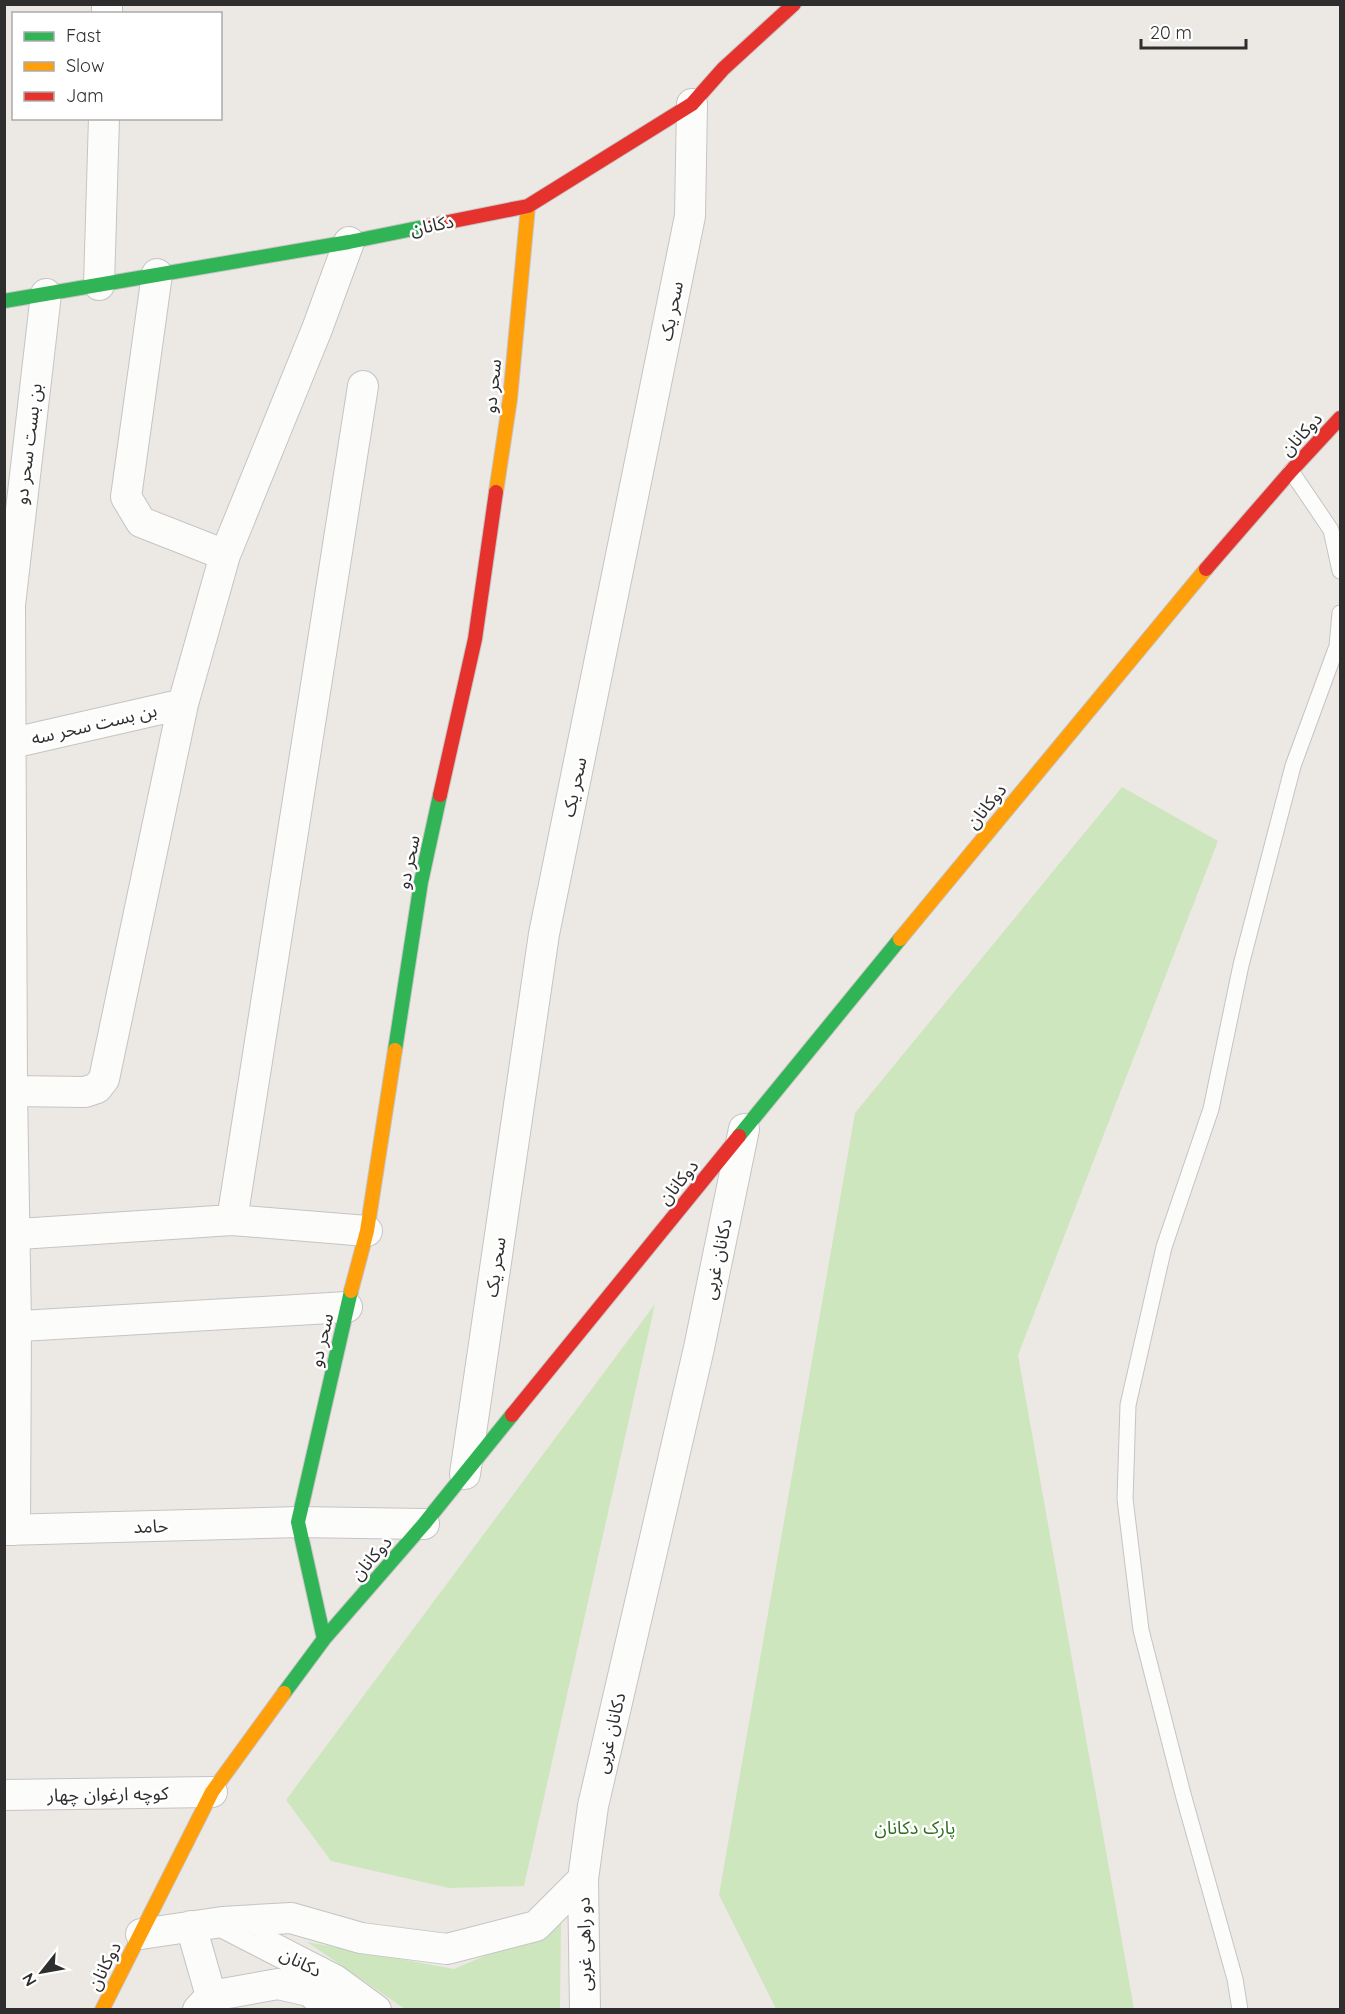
<svg xmlns="http://www.w3.org/2000/svg" width="1345" height="2014" font-family="Quicksand,'Noto Sans Arabic',sans-serif">
  <rect width="100%" height="100%" fill="#ece8e4"/>
  <path fill="#cee6be" d="M1122,787L1218,841L1018,1355L1134,2009H776L719,1895L855,1113Z
    M655,1304L524,1886L449,1888L331,1861L286,1800Z
    M561,1923L560,2009H405L307,1942L454,1969Z"/>
  <g fill="none" stroke-linecap="round" stroke-linejoin="round">
    <defs>
      <path id="lane" d="M1291,471L1331,530L1340,571
        M1240,2010L1235,1979L1183,1794L1141,1630L1125,1499L1128,1405L1164,1247L1211,1109L1241,965L1293,766L1337,646L1340,613"/>
      <path id="street" d="M107,14V4
        M157,274L126,497L141,522L225,555
        M99,285L104,118
        M363,386L232,1220L367,1231
        M4,745L183,704
        M12,1091L85,1092L97,1088L104,1079L183,704L225,555L317,329L349,242
        M4,1235L232,1220
        M4,1327L347,1307
        M465,1474L544,934L690,216L692,104
        M4,1530L298,1522L424,1524
        M15,1530L16,1325L12,1091L10,605L46,294
        M4,1795L212,1792
        M583,1879L585,2010
        M222,1922L335,1980L376,2010
        M191,1926L215,2010
        M141,1934L222,1922L291,1918L361,1938L447,1949L536,1926L583,1879L593,1806L699,1348L744,1129
        M198,2010L211,1996L278,1984L309,1991L333,2010"/>
      <path id="fast" d="M4,301L349,242L428,226
        M395,1050L421,882L440,795
        M739,1136L900,939
        M324,1639L298,1522L351,1291
        M284,1693L324,1639L424,1524L512,1415"/>
      <path id="slow" d="M496,492L510,399L528,206
        M900,939L1206,569
        M351,1291L367,1231L395,1050
        M102,2010L212,1792L284,1693"/>
      <path id="jam" d="M428,226L528,206L692,104L723,69L794,4
        M1206,569L1291,471L1340,418
        M440,795L475,639L496,492
        M512,1415L739,1136"/>
    </defs>
    <use href="#lane" stroke="#c5c4c5" stroke-width="17"/>
    <use href="#street" stroke="#c5c4c5" stroke-width="32"/>
    <use href="#fast" stroke="#c5c4c5" stroke-width="16"/>
    <use href="#slow" stroke="#c5c4c5" stroke-width="16"/>
    <use href="#jam" stroke="#c5c4c5" stroke-width="16"/>
    <use href="#lane" stroke="#fcfcfb" stroke-width="15"/>
    <use href="#street" stroke="#fcfcfb" stroke-width="30"/>
    <use href="#fast" stroke="#30b455" stroke-width="14"/>
    <use href="#slow" stroke="#ff9f0a" stroke-width="14"/>
    <use href="#jam" stroke="#e5322d" stroke-width="14"/>
  </g>
  <g text-anchor="middle" dominant-baseline="central" stroke-width="5" stroke-linejoin="round" paint-order="stroke">
    <g font-size="18" fill="#2e2e2e" stroke="#fff">
      <text transform="translate(432 225) rotate(-11)">دکانان</text>
      <text transform="translate(671 311) rotate(-79)">سحر یک</text>
      <text transform="translate(492 386) rotate(-84)">سحر دو</text>
      <text transform="translate(1301 434) rotate(-47)">دوکانان</text>
      <text transform="translate(28 444) rotate(-83)">بن بست سحر دو</text>
      <text transform="translate(94 724) rotate(-13)">بن بست سحر سه</text>
      <text transform="translate(574 787) rotate(-78)">سحر یک</text>
      <text transform="translate(986 806) rotate(-51)">دوکانان</text>
      <text transform="translate(408 862) rotate(-78)">سحر دو</text>
      <text transform="translate(678 1182) rotate(-51)">دوکانان</text>
      <text transform="translate(717 1259) rotate(-78)">دکانان غربی</text>
      <text transform="translate(495 1267) rotate(-82)">سحر یک</text>
      <text transform="translate(321 1340) rotate(-77)">سحر دو</text>
      <text transform="translate(151 1526) rotate(-2)">حامد</text>
      <text transform="translate(371 1558) rotate(-49)">دوکانان</text>
      <text transform="translate(610 1733) rotate(-77)">دکانان غربی</text>
      <text transform="translate(108 1794) rotate(-1)">کوچه ارغوان چهار</text>
      <text transform="translate(584 1944) rotate(-91)">دو راهی غربی</text>
      <text transform="translate(301 1962) rotate(27)">دکانان</text>
      <text transform="translate(104 1966) rotate(-63)">دوکانان</text>
    </g>
    <g font-size="18" fill="#2c6e1b" stroke="#fff">
      <text x="915" y="1827">پارک دکانان</text>
    </g>
  </g>
  <rect width="1345" height="2014" fill="none" stroke="#2e2e2e" stroke-width="12"/>
  <rect x="12" y="12" width="210" height="108" fill="#ffffff" stroke="#ababab" stroke-width="1.5"/>
  <rect x="24" y="32" width="30" height="9" fill="#30b455" stroke="#ababab" stroke-width="1.5"/>
  <text x="66" y="42" font-size="18" fill="#2e2e2e">Fast</text>
  <rect x="24" y="62" width="30" height="9" fill="#ff9f0a" stroke="#ababab" stroke-width="1.5"/>
  <text x="66" y="72" font-size="18" fill="#2e2e2e">Slow</text>
  <rect x="24" y="92" width="30" height="9" fill="#e5322d" stroke="#ababab" stroke-width="1.5"/>
  <text x="66" y="102" font-size="18" fill="#2e2e2e">Jam</text>
  <g transform="translate(42 1972) rotate(239)" stroke="#ffffff" stroke-width="4.5" paint-order="stroke">
  <path d="M0-4.5L10 22L0 15L-10 22Z" fill="#2e2e2e"/>
  <text y="-9" font-size="16" font-weight="bold" text-anchor="middle" fill="#2e2e2e">N</text>
  </g>
  <path d="M1141 39v9h105v-9" fill="none" stroke="#2e2e2e" stroke-width="3"/>
  <text x="1150" y="39" font-size="18" fill="#2e2e2e" stroke="#ffffff" stroke-width="4.5" paint-order="stroke">20 m</text>
</svg>
